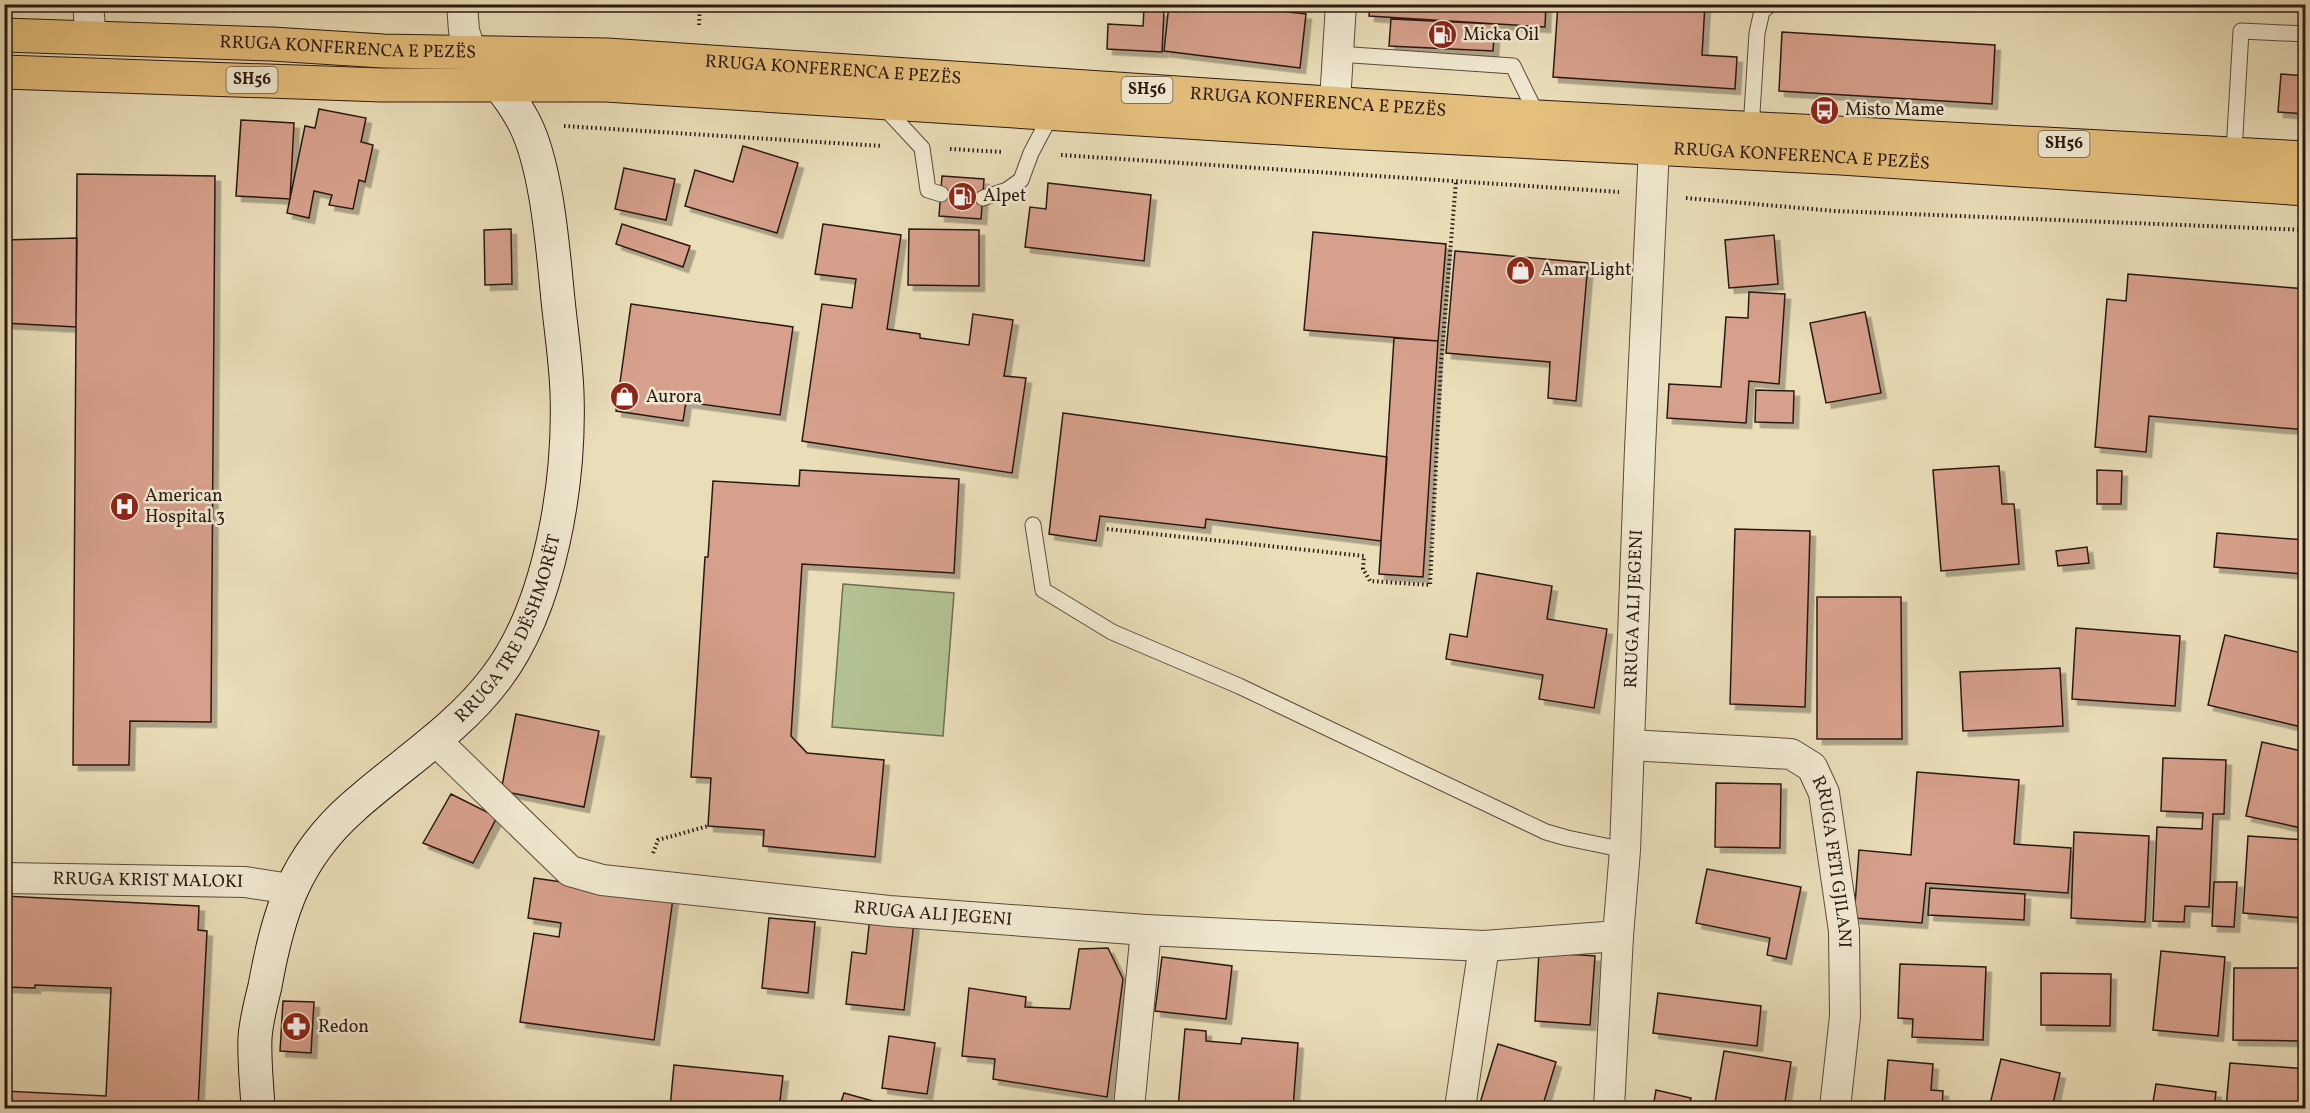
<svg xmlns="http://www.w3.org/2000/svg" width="2310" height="1113" font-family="Vollkorn,serif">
  <defs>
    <filter id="shadow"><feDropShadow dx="5.5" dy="5.5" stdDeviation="0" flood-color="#0004"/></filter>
  </defs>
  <rect width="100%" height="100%" fill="#eadeb9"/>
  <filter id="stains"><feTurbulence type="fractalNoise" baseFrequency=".00333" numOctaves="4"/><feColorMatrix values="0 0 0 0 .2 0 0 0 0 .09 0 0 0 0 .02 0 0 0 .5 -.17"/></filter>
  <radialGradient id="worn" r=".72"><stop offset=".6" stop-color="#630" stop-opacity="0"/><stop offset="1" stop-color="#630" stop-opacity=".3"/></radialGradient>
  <path fill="#b3c292" stroke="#6f6e52" stroke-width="1.5" d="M843,584L954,593L943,736L832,727Z"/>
  <path fill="#d7a08c" stroke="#2b1913" stroke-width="1.5" filter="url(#shadow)" d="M1169,4H1222L1306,14L1300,68L1164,51Z
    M1370,4H1546L1545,27L1369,16Z
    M1558,4H1705L1702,55L1737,57L1735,89L1553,77Z
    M1144,9L1164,11L1162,52L1107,49L1108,24L1143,26Z
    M1391,19L1495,24L1493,51L1389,46Z
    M1782,32L1995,45L1992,104L1779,91Z
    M2281,74L2306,76V114L2278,112Z
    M319,109L366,118L361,142L373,145L365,182L359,180L353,209L329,205L332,195L314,191L309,218L287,213L305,126L315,128Z
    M241,120L294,123L290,199L236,196Z
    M743,146L798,163L777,233L685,206L695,170L733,182Z
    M624,168L675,179L666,220L615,209Z
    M77,174L215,176L211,722L130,721L129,765H73Z
    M942,176L984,179L981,219L939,216Z
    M1048,183L1151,195L1144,261L1025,247L1030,207L1046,209Z
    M622,224L690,246L683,267L616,244Z
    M823,224L901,235L887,329L920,334V338L969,345L973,314L1013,320L1004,376L1026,378L1012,473L802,441L822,304L852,308L856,279L815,274Z
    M511,229L512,284L485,285L484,230Z
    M909,229L979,230V286L908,285Z
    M1313,232L1446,244L1438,341L1304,330Z
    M1774,235L1778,284L1729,288L1725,240Z
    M77,238L76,327L4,323V240Z
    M1455,251L1588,263L1576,401L1548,398L1550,362L1446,353Z
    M2128,274L2306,289V430L2149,416L2146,452L2095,447L2107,299L2126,301Z
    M1749,292L1785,294L1779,384L1749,381L1746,423L1667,418L1669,384L1721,387L1726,317L1748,318Z
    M631,304L793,327L780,415L686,402L683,421L616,411Z
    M1865,312L1881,393L1826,403L1810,323Z
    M1394,338L1438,341L1423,577L1379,574Z
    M1756,390L1794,391L1793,423L1755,422Z
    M1063,413L1387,457L1381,541L1206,519L1205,528L1100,516L1096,541L1049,534Z
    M1999,466L2002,504H2014L2019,564L1941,571L1933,470Z
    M800,470L959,479L954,573L802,564L791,736L807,753L884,760L875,857L763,846L764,830L708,826L711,778L691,777L705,557H708L713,481L799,486Z
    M2097,470L2122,471L2121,504H2097Z
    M1735,529L1810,531L1805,707L1730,704Z
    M2217,533L2305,540L2303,574L2214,567Z
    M2087,547L2089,563L2058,566L2056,551Z
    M1477,573L1552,586L1547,619L1607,629L1594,708L1539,699L1543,675L1446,659L1450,634L1467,637Z
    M1817,597H1901L1902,739H1817Z
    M2076,628L2180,636L2175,706L2072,699Z
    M2225,635L2306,654V728L2208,705Z
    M2060,668L2063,726L1963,731L1960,672Z
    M516,714L599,731L584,807L501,791Z
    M2262,742L2306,752V829L2246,816Z
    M2163,758L2226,760L2224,814H2213L2209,907L2185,906L2184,922L2153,921L2157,827L2202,829L2203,813L2161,811Z
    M1917,772L2019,780L2014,844L2071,848L2068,893L1926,883L1922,923L1854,918L1859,850L1911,855Z
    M1716,783L1781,784L1780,848L1715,847Z
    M451,794L497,817L473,863L423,843Z
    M2074,832L2149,836L2145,922L2071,918Z
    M2248,836L2306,840L2303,918L2243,913Z
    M1707,869L1801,887L1786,959L1767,955L1770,938L1696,923Z
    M534,878L673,898L654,1040L520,1022L534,933L559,937L561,923L528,918Z
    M2214,882H2237L2234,927L2212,926Z
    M1930,888L2025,894L2024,920L1928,915Z
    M4,896L199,906L198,930L207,931L198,1108H4V1091L106,1096L111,988L35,985V988L4,987Z
    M870,916L914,922L904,1010L846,1004L852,952L866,954Z
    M769,918L815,922L808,993L762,988Z
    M1108,948L1123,979L1107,1097L993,1079L995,1059L962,1056L969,988L1026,997L1025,1007L1070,1009L1079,949Z
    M2161,951L2225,957L2218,1036L2153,1030Z
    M1539,952L1595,956L1590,1025L1535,1021Z
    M1162,957L1232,966L1226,1019L1155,1011Z
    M1900,964L1986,967L1983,1040L1912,1037L1913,1019L1898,1018Z
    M2234,968H2306V1041L2233,1040Z
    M2041,973L2111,974L2110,1026L2041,1025Z
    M1658,993L1761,1006L1757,1046L1653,1033Z
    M283,1001L314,1002L311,1053L280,1051Z
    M1185,1029L1206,1031V1041L1241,1044L1242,1038L1298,1043L1293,1108H1178Z
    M889,1036L935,1043L927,1094L882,1088Z
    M1498,1044L1556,1062L1542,1108H1499L1480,1103Z
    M1724,1051L1791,1062L1784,1108H1714Z
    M2001,1059L2060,1073L2052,1108H1989Z
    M1888,1060L1933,1064L1931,1090L1943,1091L1942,1108H1884Z
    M2230,1063L2306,1069V1108H2226Z
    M674,1065L783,1076L779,1108H670Z
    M2156,1084L2216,1092L2214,1108H2152Z
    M1656,1090L1691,1098L1689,1108H1653Z
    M844,1093L898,1108H839Z"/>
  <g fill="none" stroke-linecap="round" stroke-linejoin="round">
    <defs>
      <path id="service" d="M1338,54L1513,66L1538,117
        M882,105L922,148L928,190L941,194
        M1751,129L1757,33L1762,11L1771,4
        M2234,152L2241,31L2306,34
        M983,198L1007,190L1021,180L1031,153L1052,113
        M1033,525L1043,590L1112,632L1239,686L1546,832L1567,838L1625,850"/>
      <g id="minor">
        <path d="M88,4L91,39"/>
        <path d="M462,4L464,31L471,52"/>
        <path d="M1335,102L1341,4"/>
        <path id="s1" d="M435,740L570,871L602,880L889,911L1146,930L1484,946L1618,936L1625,850L1640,449L1654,147"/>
        <path id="s2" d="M1629,745L1791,754L1812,767L1824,793L1844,931L1845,1016L1835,1108"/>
        <path id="s3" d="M4,878L245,882L290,889"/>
        <path d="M1129,1108L1146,930"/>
        <path d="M1460,1108L1484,946"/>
        <path d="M1609,1108L1618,936"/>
      </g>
      <g id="secondary">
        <path id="s4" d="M258,1108C257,1086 254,1061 255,1038C256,1021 261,1003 265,986C278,913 295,858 353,807C401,764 457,730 496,678C551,606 570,481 567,393C566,362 561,330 558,300C553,250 547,166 524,122C513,101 498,83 483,65"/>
      </g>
      <g id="primary">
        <path id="s5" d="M4,35L272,44L383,51L607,55L1538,117L2306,158"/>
        <path id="s6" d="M4,72L382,85H606L1344,132L1841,158L2306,189"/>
      </g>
    </defs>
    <use href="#service" stroke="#5b4a3c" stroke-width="17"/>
    <use href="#minor" stroke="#5b4a3c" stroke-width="32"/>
    <use href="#secondary" stroke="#2b1913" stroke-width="35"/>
    <use href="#primary" stroke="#2b1913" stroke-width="35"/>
    <path stroke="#2b1913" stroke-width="4" stroke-dasharray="1.5 3" stroke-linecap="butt" d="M699,25L700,4
      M564,126L882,146
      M950,149L1002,152
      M1061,155L1619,192
      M1686,198L1835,211L2306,230
      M1107,529L1364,556L1363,569L1370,581L1430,585L1441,364L1456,181
      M653,853L658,840L708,826"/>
    <use href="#service" stroke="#f1ead2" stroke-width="15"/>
    <use href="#minor" stroke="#f1ead2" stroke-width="30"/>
    <use href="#secondary" stroke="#f1ead2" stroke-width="33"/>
    <use href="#primary" stroke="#e5bf7c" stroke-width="33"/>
  </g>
  <defs>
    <symbol id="fuel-disc" viewBox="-11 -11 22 22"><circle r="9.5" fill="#8f2418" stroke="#f1ead2"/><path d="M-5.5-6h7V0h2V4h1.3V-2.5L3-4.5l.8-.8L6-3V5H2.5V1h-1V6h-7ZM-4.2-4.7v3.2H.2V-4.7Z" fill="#fff"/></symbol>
    <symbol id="bus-disc" viewBox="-11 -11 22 22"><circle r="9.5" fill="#8f2418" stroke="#f1ead2"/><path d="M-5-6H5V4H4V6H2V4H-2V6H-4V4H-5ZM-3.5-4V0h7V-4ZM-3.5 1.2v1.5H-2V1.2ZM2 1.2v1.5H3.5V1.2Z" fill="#fff"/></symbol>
    <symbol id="shop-disc" viewBox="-11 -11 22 22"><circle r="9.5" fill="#8f2418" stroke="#f1ead2"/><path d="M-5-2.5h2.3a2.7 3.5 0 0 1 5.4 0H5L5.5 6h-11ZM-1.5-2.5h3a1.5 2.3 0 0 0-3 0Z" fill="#fff"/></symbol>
    <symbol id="hospital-disc" viewBox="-11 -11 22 22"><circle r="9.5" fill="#8f2418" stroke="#f1ead2"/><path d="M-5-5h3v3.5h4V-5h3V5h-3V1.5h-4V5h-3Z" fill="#fff"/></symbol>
    <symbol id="pharmacy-disc" viewBox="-11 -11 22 22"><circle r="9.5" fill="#8f2418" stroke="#f1ead2"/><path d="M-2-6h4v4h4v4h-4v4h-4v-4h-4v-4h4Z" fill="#fff"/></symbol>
  </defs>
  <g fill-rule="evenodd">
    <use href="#fuel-disc" x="1426" y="18" width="33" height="33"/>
    <use href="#bus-disc" x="1808" y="94" width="33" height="33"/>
    <use href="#fuel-disc" x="946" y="180" width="33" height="33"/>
    <use href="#shop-disc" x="1504" y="254" width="33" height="33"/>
    <use href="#shop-disc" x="608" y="380" width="33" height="33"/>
    <use href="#hospital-disc" x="108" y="490" width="33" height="33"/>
    <use href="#pharmacy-disc" x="280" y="1010" width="33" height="33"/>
  </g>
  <g text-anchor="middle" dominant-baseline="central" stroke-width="5" stroke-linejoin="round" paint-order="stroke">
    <g fill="#f1ead2" stroke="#66584c" stroke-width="1.5">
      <rect x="226.5" y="67" width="51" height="26" rx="4.5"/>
      <rect x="1121.5" y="77" width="51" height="26" rx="4.5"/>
      <rect x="2038.5" y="131" width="51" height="26" rx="4.5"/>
    </g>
    <g font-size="16" font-weight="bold" fill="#2b1913">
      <text x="252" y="80">SH56</text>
      <text x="1147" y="90">SH56</text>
      <text x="2064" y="144">SH56</text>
    </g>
    <g font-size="18" fill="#2b1913" stroke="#f1ead2" text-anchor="start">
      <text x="1463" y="35">Micka Oil</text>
      <text x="1845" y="110">Misto Mame</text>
      <text x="983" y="196">Alpet</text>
      <text x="1541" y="270">Amar Light</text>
      <text x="646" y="397">Aurora</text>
      <text x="145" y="496">American<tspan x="145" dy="21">Hospital 3</tspan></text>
      <text x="318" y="1027">Redon</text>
    </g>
    <g font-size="18" fill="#2b1913" stroke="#f1ead2">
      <text stroke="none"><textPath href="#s5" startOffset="344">RRUGA KONFERENCA E PEZËS</textPath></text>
      <text stroke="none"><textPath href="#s5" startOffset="830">RRUGA KONFERENCA E PEZËS</textPath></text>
      <text stroke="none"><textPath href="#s5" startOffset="1316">RRUGA KONFERENCA E PEZËS</textPath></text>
      <text stroke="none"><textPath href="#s6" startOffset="1800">RRUGA KONFERENCA E PEZËS</textPath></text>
      <text stroke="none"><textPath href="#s1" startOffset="1568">RRUGA ALI JEGENI</textPath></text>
      <text stroke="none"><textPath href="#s4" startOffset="570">RRUGA TRE DËSHMORËT</textPath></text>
      <text stroke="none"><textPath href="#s2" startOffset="285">RRUGA FETI GJILANI</textPath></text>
      <text stroke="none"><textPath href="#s3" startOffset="144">RRUGA KRIST MALOKI</textPath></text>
      <text stroke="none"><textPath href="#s1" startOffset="554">RRUGA ALI JEGENI</textPath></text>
    </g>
  </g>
  <rect width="2310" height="1113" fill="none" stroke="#eadeb9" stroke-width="24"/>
  <rect x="6" y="6" width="2298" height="1101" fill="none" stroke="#2b1913" stroke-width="3"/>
  <rect x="12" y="12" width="2286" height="1089" fill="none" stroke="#2b1913" stroke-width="1.5"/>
  <rect width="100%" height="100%" filter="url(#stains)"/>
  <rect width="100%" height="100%" fill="url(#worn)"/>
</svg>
